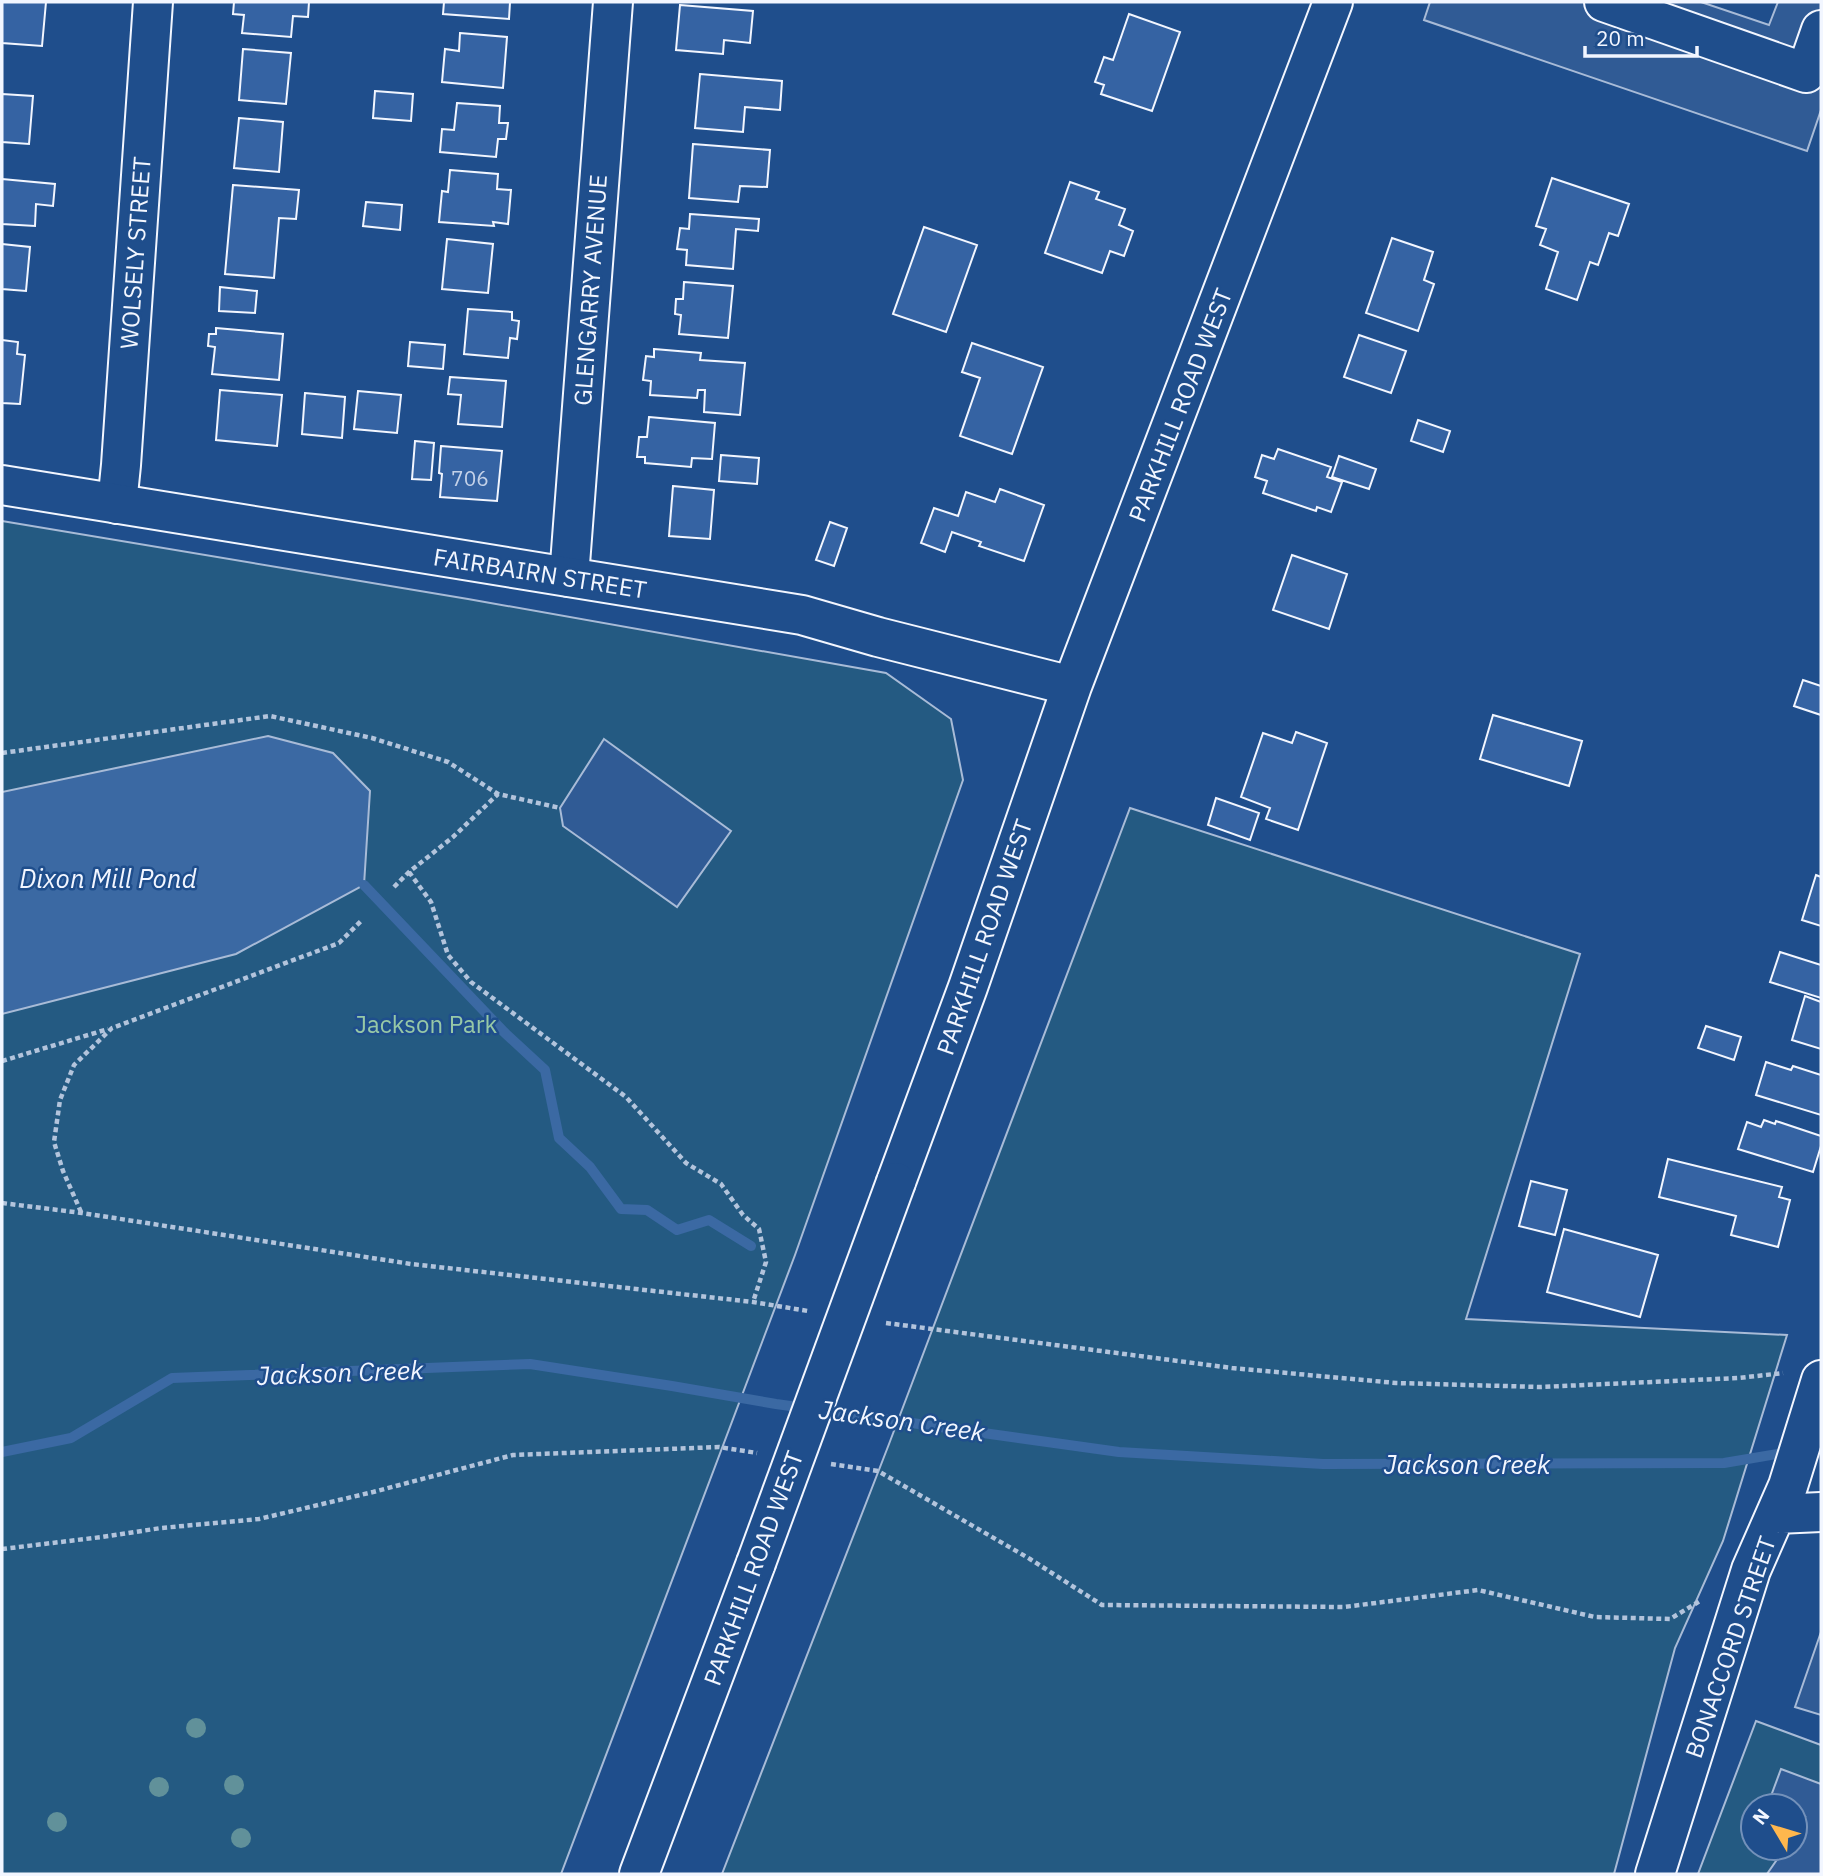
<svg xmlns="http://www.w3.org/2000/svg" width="1823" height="1876" font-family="'IBM Plex Sans',sans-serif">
  <rect width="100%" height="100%" fill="#1f4e8c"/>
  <path fill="#245a82" stroke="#a8bbd7" stroke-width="2" fill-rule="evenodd" d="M2,521L468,599L886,673L951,719L963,780L795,1255L561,1874H2Z
    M1130,808L1580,954L1466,1319L1787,1335L1723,1541L1675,1648L1614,1874H722L889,1444Z
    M1756,1721L1821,1745V1874H1698ZM1753,1806H1795V1848H1753Z"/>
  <path fill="#305b95" stroke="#a8bbd7" stroke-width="2" d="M1430,2H1701L1769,25L1778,2H1821V110L1807,151L1424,20Z
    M604,739L731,831L677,907L563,826L560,808Z
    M1821,1632V1715L1795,1707Z
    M1781,1769L1821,1784V1874H1767L1785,1848H1795V1832L1805,1817L1795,1813V1806H1775L1768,1804Z"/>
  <path fill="#3b69a3" stroke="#a8bbd7" stroke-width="2" d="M268,736L333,753L370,791L364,885L236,954L2,1014V792Z"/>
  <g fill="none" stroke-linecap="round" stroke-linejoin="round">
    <path stroke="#3b69a3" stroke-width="10" d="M364,885L504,1032L545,1070L559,1138L590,1167L621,1209L647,1210L677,1230L709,1220L751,1246
      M2,1452L71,1438L172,1378L530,1364L672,1386L776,1404L1119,1452L1323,1464L1724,1463L1789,1452"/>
  </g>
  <path fill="#3563a3" stroke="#f2f6ff" stroke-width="2" d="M2,2H46L42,46L2,43Z
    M234,2H309L308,17L293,16L291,37L242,33L244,15L233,14Z
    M444,2H510L509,19L443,14Z
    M680,5L753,11L750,43L724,40L723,54L676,50Z
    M1129,14L1180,32L1152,111L1101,94L1104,85L1095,82L1104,57L1113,60Z
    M460,33L507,37L503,88L442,82L445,49L459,51Z
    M243,49L291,53L286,104L239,100Z
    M700,74L782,81L780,110L745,107L743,132L695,128Z
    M375,91L413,94L411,121L373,118Z
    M2,94L33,96L29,144L2,142Z
    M457,103L500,106L499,123H508L506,139H498L496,157L440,152L442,129L454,130Z
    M239,118L283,122L279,172L234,168Z
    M693,144L770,150L767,187L740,186L738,202L689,198Z
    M450,170L498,174L497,189L511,190L508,224L493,222L494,226L439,222L442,191L448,192Z
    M1552,178L1629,204L1618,236L1609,233L1598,265L1590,262L1577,300L1546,289L1558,252L1540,245L1546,229L1536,226Z
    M2,179L55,184L53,206L36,204L35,226L2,224Z
    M1070,182L1099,192L1096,199L1125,209L1119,225L1133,231L1124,256L1110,251L1102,273L1045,253Z
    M233,185L299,190L296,219L279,218L274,278L225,274Z
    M366,202L402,205L400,230L363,226Z
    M690,214L759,219L758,231L736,229L733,269L686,265L687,250L677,249L680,228L689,229Z
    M924,227L977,245L946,332L893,314Z
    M1392,238L1433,252L1424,280L1434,284L1418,331L1366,313Z
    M447,239L493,244L488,293L442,289Z
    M2,244L30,247L26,291L2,289Z
    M684,282L733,286L728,338L679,334L681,315L675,314L676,299H683Z
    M220,287L257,291L255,313L219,311Z
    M468,309L512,312V320L519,321L517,339L510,338L508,358L464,354Z
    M216,328L283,334L279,380L212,374L215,347L208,346L209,334H216Z
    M1359,335L1406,351L1391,393L1344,377Z
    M2,340L18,342L17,354L25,355L20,404L2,403Z
    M410,342L445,345L443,369L408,366Z
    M972,343L1043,367L1012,454L960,436L980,378L962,372Z
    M654,349L701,353L700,360L745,363L740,415L704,412L705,390H698L697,398L650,395L651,381L643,380L646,356L654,357Z
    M450,377L506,381L502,427L458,424L461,395L448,394Z
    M220,390L282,395L277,446L216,440Z
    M358,391L401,395L397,433L354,429Z
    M305,393L345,397L342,438L302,434Z
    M649,417L715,423L712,459L692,458L691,467L645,463V457H637L639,437H647Z
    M1418,420L1450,431L1443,452L1411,441Z
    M415,441L434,443L431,480L412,479Z
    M441,446L502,451L497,501L440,497L442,474L439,473Z
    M1278,449L1331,467L1327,477L1342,482L1331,512L1317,507L1316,511L1263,493L1267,481L1255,477L1262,455L1274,459Z
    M721,455L759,458L757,484L719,481Z
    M1339,456L1376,469L1369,489L1332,477Z
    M673,486L714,490L710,539L669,536Z
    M1000,489L1044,505L1024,561L979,546L981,542L952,532L945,552L921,543L934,508L958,516L966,492L995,502Z
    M830,522L847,528L834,566L816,560Z
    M1292,555L1347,574L1329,629L1273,610Z
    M1803,680L1821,686V715L1794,706Z
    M1493,715L1582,741L1569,786L1480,759Z
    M1296,732L1327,743L1298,830L1266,819L1270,808L1241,797L1263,733L1292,743Z
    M1216,798L1259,813L1250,840L1208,825Z
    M1816,875L1821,877V926L1802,920Z
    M1780,952L1821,965V998L1770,982Z
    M1805,996L1821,1002V1049L1792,1040Z
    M1706,1026L1741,1037L1734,1060L1698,1048Z
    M1766,1062L1791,1070L1793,1066L1821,1075V1115L1756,1095Z
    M1764,1120L1775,1124L1776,1121L1821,1136V1146L1813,1172L1738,1149L1747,1122L1761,1127Z
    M1668,1159L1782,1187L1779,1197L1790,1200L1778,1247L1731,1235L1736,1216L1659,1197Z
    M1531,1181L1567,1190L1555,1235L1519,1226Z
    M1564,1229L1658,1255L1640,1317L1547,1292Z"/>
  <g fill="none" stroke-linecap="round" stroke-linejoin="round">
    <defs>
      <path id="minor" d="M1604,2L1806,73L1821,30
        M117,504L121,465L153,2
        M569,577L613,2
        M1776,1514L1821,1512
        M1655,1874L1751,1570L1788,1486L1821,1380"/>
      <path id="major" d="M2,485L802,615L878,637L1072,686
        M896,1182L968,987L1072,686L1333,2
        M639,1874L756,1563"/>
    </defs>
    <use href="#minor" stroke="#f2f6ff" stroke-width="42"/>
    <use href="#major" stroke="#f2f6ff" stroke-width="42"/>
    <path stroke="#b3c4dc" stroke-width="4.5" stroke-dasharray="5 3.5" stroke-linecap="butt" d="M2,753L270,716L372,738L448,762L498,794
      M409,872L431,902L448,955L471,982L626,1097L686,1163L721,1184L743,1215L759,1229L766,1262L753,1302
      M394,887L409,872L453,837L498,794L560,808
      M2,1061L108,1029
      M2,1203L82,1213L411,1264L753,1302L808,1311
      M81,1212L63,1171L54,1142L60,1100L74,1065L112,1028L339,943L362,920
      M886,1323L1232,1368L1396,1383L1540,1387L1739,1378L1783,1373
      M831,1464L878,1471L1030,1559L1102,1605L1344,1607L1478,1590L1595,1617L1670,1619L1700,1601
      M2,1549L102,1537L161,1528L259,1519L373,1492L513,1455L719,1447L757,1453"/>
    <use href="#minor" stroke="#1f4e8c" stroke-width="38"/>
    <use href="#major" stroke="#1f4e8c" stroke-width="38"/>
    <defs>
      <path id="major-bridge" d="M756,1563L896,1182"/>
    </defs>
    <use href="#major-bridge" stroke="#f2f6ff" stroke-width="42" stroke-linecap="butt"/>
    <use href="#major-bridge" stroke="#1f4e8c" stroke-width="38"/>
  </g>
  <g fill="#61919a">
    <circle cx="196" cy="1728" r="10"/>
    <circle cx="234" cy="1785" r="10"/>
    <circle cx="159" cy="1787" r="10"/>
    <circle cx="57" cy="1822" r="10"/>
    <circle cx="241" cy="1838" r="10"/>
  </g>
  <g text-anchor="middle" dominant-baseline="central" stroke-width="5" stroke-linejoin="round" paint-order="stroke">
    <g font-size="21" fill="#c3d1e8">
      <text x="470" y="478">706</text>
    </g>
    <g font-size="24" fill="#f2f6ff" stroke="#1f4e8c">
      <text transform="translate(135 253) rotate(-86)">WOLSELY STREET</text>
      <text transform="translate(590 290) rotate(-86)">GLENGARRY AVENUE</text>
      <text transform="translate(1180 405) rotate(-69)">PARKHILL ROAD WEST</text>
      <text transform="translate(540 573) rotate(9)">FAIRBAIRN STREET</text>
      <text transform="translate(984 937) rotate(-71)">PARKHILL ROAD WEST</text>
      <text transform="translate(753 1568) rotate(-70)">PARKHILL ROAD WEST</text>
      <text transform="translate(1730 1647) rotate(-71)">BONACCORD STREET</text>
    </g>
    <g font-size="24" fill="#97c8a6" stroke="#1f4e8c">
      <text x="426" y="1024">Jackson Park</text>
    </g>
    <g font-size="26" font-style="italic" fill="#f2f6ff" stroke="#1f4e8c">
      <text x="108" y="878">Dixon Mill Pond</text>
      <text transform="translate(340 1372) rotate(-2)">Jackson Creek</text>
      <text transform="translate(902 1420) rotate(8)">Jackson Creek</text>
      <text x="1467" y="1464">Jackson Creek</text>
    </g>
  </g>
  <rect width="1823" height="1876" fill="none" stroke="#f2f6ff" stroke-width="7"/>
  <g transform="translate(1774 1827) rotate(308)"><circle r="33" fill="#1f4e8c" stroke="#7391ba" stroke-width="2"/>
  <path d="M0-5L12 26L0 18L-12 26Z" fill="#ffb74d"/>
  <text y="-10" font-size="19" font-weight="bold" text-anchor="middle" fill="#f2f6ff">N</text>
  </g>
  <path d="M1585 46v10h112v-10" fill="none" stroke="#f2f6ff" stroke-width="3.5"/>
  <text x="1596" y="46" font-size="21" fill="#f2f6ff" stroke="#1f4e8c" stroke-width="5" paint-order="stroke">20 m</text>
</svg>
